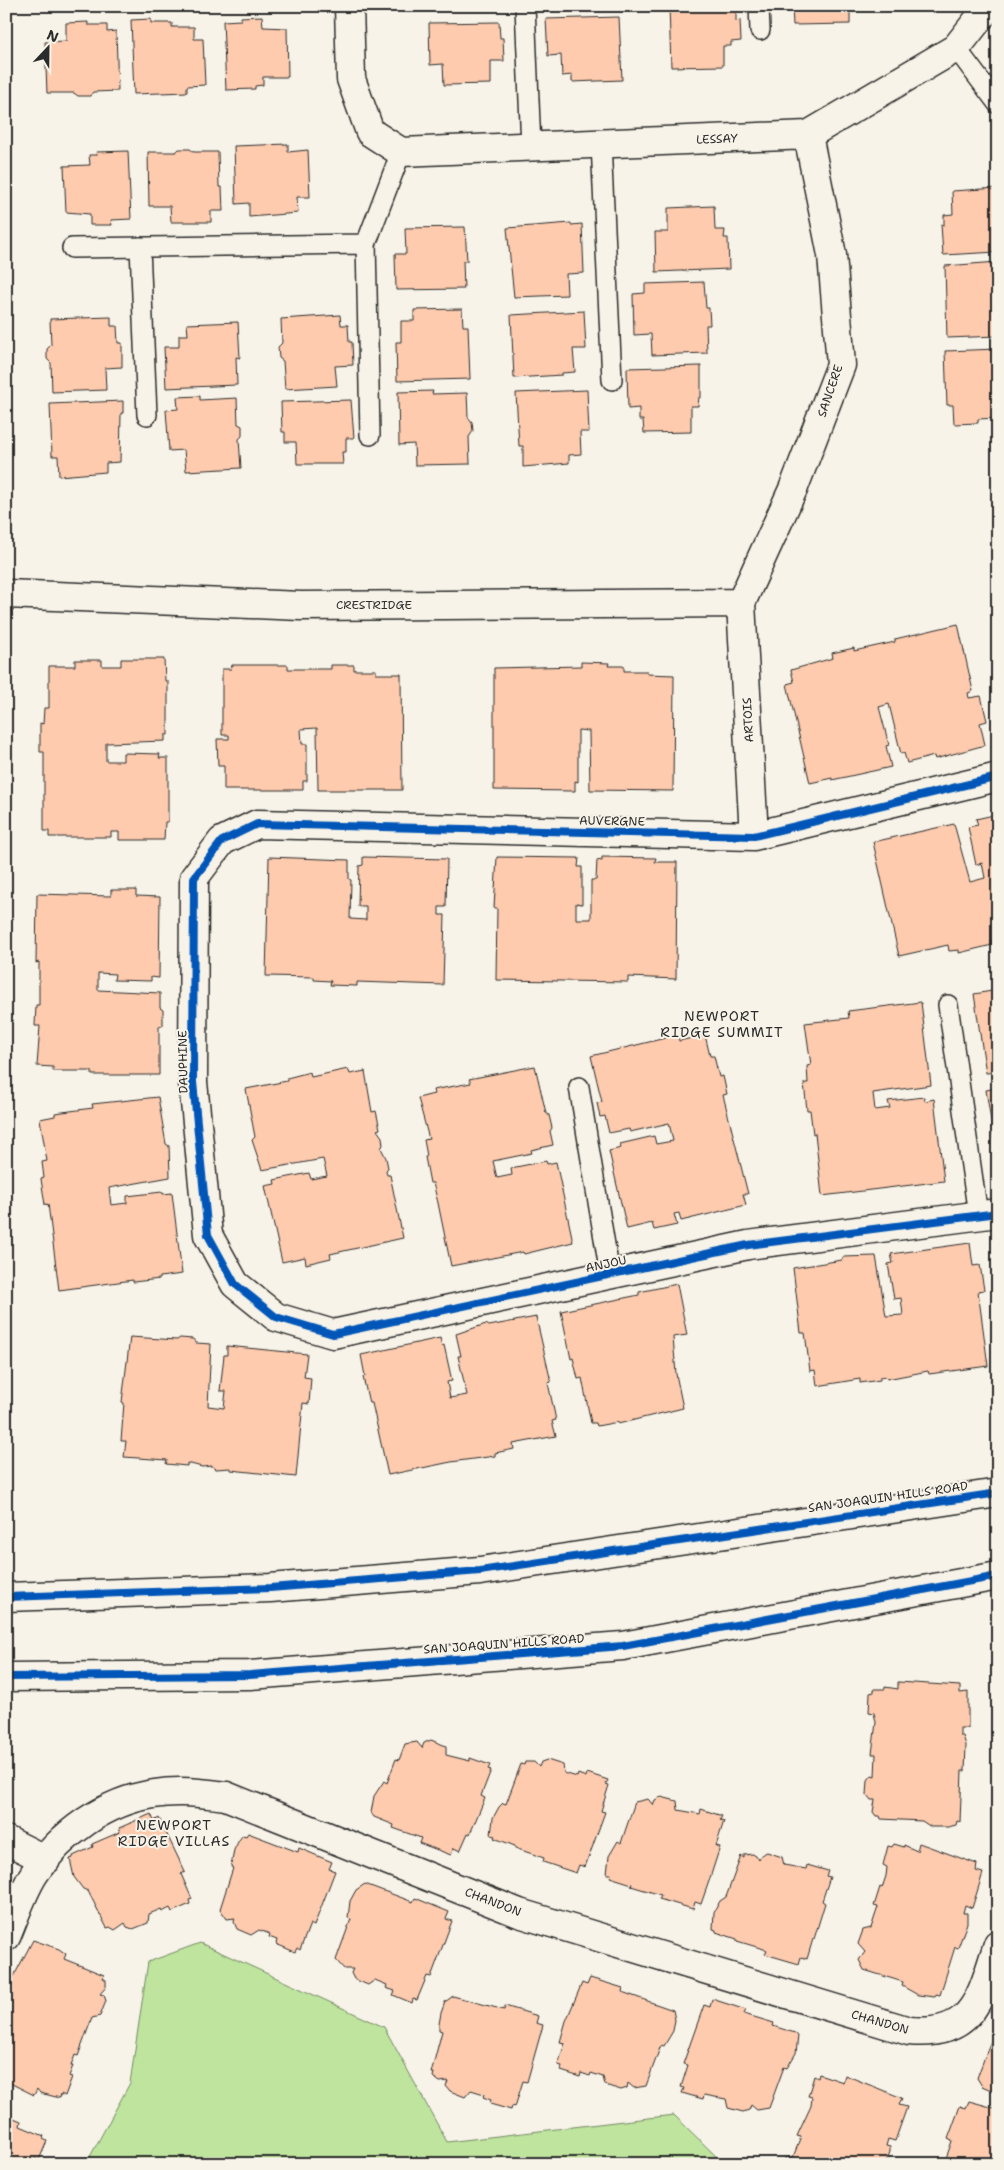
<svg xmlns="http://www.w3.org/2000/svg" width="1004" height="2170" font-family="'Shantell Sans',sans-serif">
  <rect width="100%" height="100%" fill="#f7f3e8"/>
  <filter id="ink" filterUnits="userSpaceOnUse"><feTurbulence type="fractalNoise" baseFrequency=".02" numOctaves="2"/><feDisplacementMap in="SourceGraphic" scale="10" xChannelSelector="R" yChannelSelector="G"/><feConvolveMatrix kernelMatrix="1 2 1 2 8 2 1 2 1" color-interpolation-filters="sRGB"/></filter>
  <g filter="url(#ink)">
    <path fill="#bee49e" stroke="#748864" d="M200,1943L384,2027L447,2142L674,2115L724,2164H86L130,2083L148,1962Z"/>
    <path fill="#fecbae" stroke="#2b2b2b" d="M557,6H581V8L557,9Z
      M669,6H736V21L740,20L741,41L731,42V46H723V66L671,67Z
      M792,6H850V24L793,25Z
      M262,16L263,27L287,28L288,77H263V85L255,86V89L226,90L223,21L241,20V17Z
      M619,17L622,80L572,82V75L562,76L561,55L548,56L546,19Z
      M151,19V23H172V27H194V39H203L205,85L187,86V92L134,94L131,20Z
      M88,22V25H107V32L116,31L118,91L93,92L90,96H78L74,93H47L45,42L66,41V23Z
      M499,22L500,38H503L504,61H491V84L444,85L443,64L430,65L429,23Z
      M288,144V152L308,150L310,197H297L298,213L249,217V203L236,204L234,146Z
      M179,149H190L194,152H218L219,187H222L223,211H211V222H171L170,206H149L148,152H176Z
      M128,151L131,219L111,220L112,225H90V214L66,212L64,166L90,165L89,155H97L96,152Z
      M998,188V252L943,255L941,224L944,225V215L953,214L952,191Z
      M714,206L715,230H725L724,238H728L729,269L656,272L655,232H668V208Z
      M571,223V225L582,224L584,273L566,274L567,295L514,297L507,228Z
      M465,227L467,261H463L464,289L396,290L395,254H406L405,228Z
      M998,262V336L947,338L945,266Z
      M704,282L706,308H709L710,325H706L707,353L652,355L651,334L634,335L633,294L645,293V284Z
      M462,309L463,326H468L470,379L397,381L396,342H401V321H414V310Z
      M584,311L586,349H573L575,372L562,373V375L514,378L511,315Z
      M340,315L341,325H348L349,342H352L353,365L335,366L337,386L285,389L283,361L279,358L278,347L282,343L281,319Z
      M111,317V326H117L118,343H122V367L105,368L106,390L52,392L51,363L47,359V349L51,345L50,319Z
      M238,322L240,358L236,357L237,385L166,388L164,347H179V335H188L187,324Z
      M998,349V418L978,419V423L954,424L953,405H947L945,351Z
      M701,366V397H699L698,406H691V432L644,433L643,420H639V408L628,409L627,368Z
      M587,390L589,432H580L581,454L569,455V463L523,467V446H519L516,393Z
      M433,391L432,394L467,393L468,417L472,422L473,431L469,437L470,464L415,465L414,444L399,445L398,392Z
      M200,396V400L237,398L238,424L242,426V436L239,439L241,468L186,471L184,450L169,451L166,410L178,409L177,397Z
      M351,400L354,438H346V452H342L343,464H297L296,442H285V432H282L281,402Z
      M123,401V413H121L120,462L106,463V472L59,476L58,456H52L50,404Z
      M958,624L973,691L968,693L969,698L981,696L987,721L980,723L985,745L935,759L934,756L907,763L904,753L901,754L889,704L879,707L889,745L886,746L891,767L832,780V778L810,783L787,684L794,682L791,670L833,658L832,653L854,648V651L895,642V639Z
      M121,659H164L165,681H168V735H165V741L106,743V761H123V753L160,754L159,758H168V822H165L164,840H119V832H111V837H49V831H44V752H40V723L43,724L44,708H49V666H75V660H102V666H121Z
      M581,662L609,663L608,666H624V671H647V674L674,675L673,791L590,790L589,731L578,730V782L575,781V791L494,790V668L581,666Z
      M232,665H288V669H331V665H354V670H376V674H401L402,790H318L317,728L301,729L302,744H307V781H303V790H224V766H218L217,739H229V735H222V669H231Z
      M998,814V939L991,941L992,945L959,953V950L949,951L948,945L899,956L873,842L954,824L970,882L985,878L982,863L976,865L968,827L978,825L976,819Z
      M269,857L349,860V879L351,880L350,919L366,920V906H358L359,866L363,865V857L447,859L446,907H439V915H445L443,985L357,982V986L330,985L331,981L314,980V977L266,976Z
      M497,857L579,858L578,867H582V904L576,903V919H591V880H596L597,860L602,861V857L656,858L655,862H677L676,979L628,977V982L496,980L497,908H494Z
      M111,890H136V896L160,897L159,978L151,977V981L114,980L115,974L98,973V990L160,993V1008L163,1010V1025L159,1027V1075H92V1071H53V1067L37,1066L40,1026H35L36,1005H39V962L36,963L37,894L111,896Z
      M998,990V1072L986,1073L974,994Z
      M921,1002L931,1085L873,1093L875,1110L890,1108L888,1101L924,1097L925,1101L934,1099L944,1181L822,1196L815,1133L813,1134L810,1110H807L804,1083H808L807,1066L811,1065L805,1023L849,1018L848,1011Z
      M678,1035L679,1041L705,1035L710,1056H714L719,1077L723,1076L727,1094L723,1095L748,1194H743L746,1205L681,1221L679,1213L674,1214L677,1225L654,1230L652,1223L627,1229L609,1151L621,1148L620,1144L654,1136L656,1144L673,1141L669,1123L630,1132L629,1129L609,1133L605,1116L600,1117L597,1103L602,1102L591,1056Z
      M535,1066L546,1113L549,1115L552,1128L550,1131L553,1145L531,1150L532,1153L493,1161L497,1178L512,1175L511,1168L546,1161L547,1164L556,1162L573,1242L524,1254L523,1252L451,1266L438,1203L433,1183H430L425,1157L427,1156L424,1140L429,1139L418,1098L434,1094L433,1090L471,1083L469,1079Z
      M348,1069L350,1074L365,1071L372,1112L376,1111L380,1129L377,1130L382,1137L383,1145L381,1148L386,1158L388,1168L386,1170L387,1175H390L403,1238L330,1254L331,1258L306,1264L305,1257L282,1262L265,1186L275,1184L274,1180L309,1173L311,1179L327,1176L323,1159L262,1170L252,1140L255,1137L246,1089L287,1081V1078L310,1072L311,1077Z
      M998,1088V1164L986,1090Z
      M158,1097L166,1144L169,1146L170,1177L109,1188L111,1205L127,1203V1196L162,1192L163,1194L172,1193L182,1274L160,1277V1279L133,1282V1280L59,1290L48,1204L45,1205L41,1179L44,1178L42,1162L47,1161L40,1119L55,1116V1113L93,1108L92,1104Z
      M970,1243L973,1266L980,1265L984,1290L978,1291L988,1366L929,1374L928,1371L887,1379L885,1376L880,1377V1380L860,1383V1379L817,1386L815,1370L810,1371L805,1333H801L793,1268L842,1260L843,1257L876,1256L886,1316L903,1315L901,1298L894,1299L888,1264L893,1263L891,1254Z
      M677,1284L687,1335L673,1337L676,1374L683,1408L618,1424V1422L597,1426L596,1423H591L582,1378L578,1379L573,1358L571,1359L561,1311L639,1295V1292Z
      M536,1317L551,1382L548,1383L556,1420L552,1421L556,1436L513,1444L514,1449L495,1453V1456L451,1462L388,1475L372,1403H369L363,1377L365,1376L361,1355L440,1338L442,1346L444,1345L452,1381L447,1382L450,1398L467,1395L458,1356H461L456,1334L486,1324L489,1326Z
      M130,1337L177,1340L180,1338L193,1339L196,1343L211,1344L208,1406L224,1408L226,1391H220L224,1355H227V1346L307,1354L304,1377L311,1378L309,1404L303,1403L296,1477L231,1470V1468L216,1469L212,1466L202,1467L187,1463V1466L166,1464L167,1460L124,1457L126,1441H121L124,1403L122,1402Z
      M898,1682L960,1686V1693L968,1692V1728H960V1736H963L966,1745L965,1771H962L960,1822L957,1821L956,1825L948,1827H931L922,1821L881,1819L880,1816H876L873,1812L875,1800H871L867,1795L868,1780L872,1775L875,1776L876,1754H872L876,1722L874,1713L869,1712L870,1693L874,1692V1689H885V1687L898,1689Z
      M431,1740L446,1746V1755L470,1761V1758L490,1765L488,1769L491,1770L481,1796L485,1798L470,1834L468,1833L460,1851L454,1848L451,1855L419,1843L421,1838L393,1828L394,1825L374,1817L371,1813L374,1796L384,1781L387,1783L396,1759L399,1760L405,1744L417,1742L422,1748L424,1743Z
      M547,1760L563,1765L564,1773L577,1777L578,1774L586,1777L587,1773L608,1780L606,1784L609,1785L601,1811L605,1812L592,1848L585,1867L579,1865L576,1873L543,1862L544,1858L515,1848V1846L494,1838L495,1836L491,1835L493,1818L499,1807L503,1803L506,1804L521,1764L524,1765L525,1762H534L539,1767L541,1762Z
      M661,1797L677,1801L678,1810L700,1814L701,1809L722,1816L720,1820L724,1821L716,1846L720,1847L708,1884L701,1904L695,1902L693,1909L659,1899L661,1895L631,1886L632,1884L610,1877L611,1874H607L609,1856L618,1841L621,1843L635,1802L648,1799L653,1805L655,1800Z
      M151,1814L154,1821L159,1818L185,1872L181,1874L192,1899L189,1900L190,1904L172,1912L170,1908L162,1912L161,1909L149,1914L148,1923L133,1929L127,1927L125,1923L115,1930L110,1927L107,1928L88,1891L83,1889L74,1877L70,1859L73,1858V1856L93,1847L92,1844L120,1832L119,1828Z
      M248,1833L298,1852L299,1848L332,1862L329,1869L335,1871L314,1926L310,1924L300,1950L297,1948L295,1952L276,1944L277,1940L269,1937L270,1934L259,1930L251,1935L237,1929L234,1922L235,1918L227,1919L220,1909L233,1868L231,1867L234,1850L239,1840L243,1835L246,1836Z
      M919,1843L977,1864L976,1871L983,1873L972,1908L965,1905L963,1913H967V1923L958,1948L955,1947L940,1995L936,1994L935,1997L918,1995L902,1986L903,1982L864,1970L859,1960L865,1952L858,1944L863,1930L871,1928L878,1907L874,1906L880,1887L882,1888L886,1876L887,1867L883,1865L888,1846L892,1847L894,1844L904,1847V1845L917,1851Z
      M767,1852L782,1857L784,1865L806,1869L807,1865L828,1871L826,1876L830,1877L822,1901L825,1903L814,1939H813L807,1959L801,1957L799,1964L765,1954L767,1950L737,1941V1939L716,1932V1930L713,1929L714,1912L720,1901L726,1897L741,1856L744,1858V1855L753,1854L759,1859L761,1855Z
      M365,1884L413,1902L415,1898L449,1912L446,1919L452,1921L431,1977L427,1976L417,2000L413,1999L412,2003L393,1995L395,1991L386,1988L387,1985L375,1980L368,1985L354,1979L351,1973L353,1969H344L336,1960L351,1919L348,1918L350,1901L356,1890Z
      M33,1940L59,1949L66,1954L64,1959L104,1975L103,1978L106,1980V1987L100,1994L104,1995L106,2001L100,2016L92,2018L78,2056L75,2055L71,2066H73L69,2076L72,2077L65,2096L61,2094L60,2098L40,2093L37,2089L34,2095L6,2081V1991Z
      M590,1978L623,1988L622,1992L673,2010L675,2020L673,2031L664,2046L661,2045L646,2086L634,2088L628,2083L627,2088L621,2090L605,2085L603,2077L591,2073L590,2076L581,2073L580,2077L561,2071L562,2066L558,2065L565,2043L560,2042L566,2021L582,1983L587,1985Z
      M453,1996L504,2010L505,2006L538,2016L536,2023L543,2025L527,2082L523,2081L515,2107L512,2106L511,2110L490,2104L491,2100L483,2097L484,2094L471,2090L465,2097L450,2091L446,2086L448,2081L440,2082L433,2077L434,2073H431L442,2031L439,2030V2024L441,2013L445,2002Z
      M712,1999L746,2010L744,2014L774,2023L773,2026L795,2033L798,2036L796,2053L787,2068L784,2067L769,2108L757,2110L751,2105L749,2110L743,2112L728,2108L726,2099L704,2095L703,2099L682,2093L684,2088L681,2087L688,2065L683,2064L704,2005L710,2007Z
      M998,2013V2093L982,2086L977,2078L996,2027L992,2026Z
      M819,2074L843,2082L845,2075L902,2098L899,2105L907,2107L895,2141L888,2139L886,2146L890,2147V2152L885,2164H783L785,2158L793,2157L801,2137L797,2136L811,2106L812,2097L808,2096L814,2076L818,2078Z
      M969,2101L998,2109V2164H944L952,2141L948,2139L960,2106L966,2108Z
      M6,2115L21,2121L20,2126L44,2136L43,2139L47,2141L39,2160L35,2158L33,2164H6Z"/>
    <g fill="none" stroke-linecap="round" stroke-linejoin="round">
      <defs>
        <path id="lane" d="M525,6L531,147
          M759,6L760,30
          M956,48L998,104
          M601,143L612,380
          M366,242L370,435
          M140,247L147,415
          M72,248L366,244L401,152
          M948,1005L978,1215
          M579,1087L610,1275"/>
        <path id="street" d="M349,6L351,79L370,132L401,152L808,135L956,48L989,6
          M6,594L301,606L741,603
          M998,777L754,836L257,824L222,841L194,878L193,1082L208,1235L235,1284L276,1317L333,1334L748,1245L998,1213
          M754,836L741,603L794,487L841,365L832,255L808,135
          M6,1840L46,1860
          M6,1937C15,1916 22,1893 34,1874C60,1834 106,1801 154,1794C179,1790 202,1793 226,1796L519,1913L909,2031C975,2037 981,1996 998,1944"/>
        <path id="secondary" d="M6,1597L270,1588L480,1571L998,1493
          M6,1677L250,1675L623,1646L998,1576"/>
      </defs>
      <use href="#lane" stroke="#2b2b2b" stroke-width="22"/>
      <use href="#street" stroke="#2b2b2b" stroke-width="31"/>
      <use href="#secondary" stroke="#2b2b2b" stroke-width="31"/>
      <use href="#lane" stroke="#f7f3e8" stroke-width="19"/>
      <use href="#street" stroke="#f7f3e8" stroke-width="28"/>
      <use href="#secondary" stroke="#f7f3e8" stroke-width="28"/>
      <defs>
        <path id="cycleway" d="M998,777L754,836L257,824L222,841L194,878L193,1082L208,1235L235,1284L276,1317L333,1334L748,1245L998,1213
          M6,1597L270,1588L480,1571L998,1493
          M6,1677L250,1675L623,1646L998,1576"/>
      </defs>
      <use href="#cycleway" stroke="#f7f3e8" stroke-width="11"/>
      <use href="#cycleway" stroke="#0057b8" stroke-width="8"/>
    </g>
  </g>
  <g text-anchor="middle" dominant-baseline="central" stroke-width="4" stroke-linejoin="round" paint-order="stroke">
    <g font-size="12" fill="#2b2b2b" stroke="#f7f3e8">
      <text transform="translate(717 139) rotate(-2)">LESSAY</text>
      <text transform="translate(830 391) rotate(-71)">SANCERE</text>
      <text x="374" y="605">CRESTRIDGE</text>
      <text transform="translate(748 720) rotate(-93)">ARTOIS</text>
      <text transform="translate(612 821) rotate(1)">AUVERGNE</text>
      <text transform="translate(183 1062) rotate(-91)">DAUPHINE</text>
      <text transform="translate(606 1264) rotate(-12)">ANJOU</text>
      <text transform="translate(888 1497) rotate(-8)">SAN JOAQUIN HILLS ROAD</text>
      <text transform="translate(504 1644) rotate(-4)">SAN JOAQUIN HILLS ROAD</text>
      <text transform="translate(493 1902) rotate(21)">CHANDON</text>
      <text transform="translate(880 2022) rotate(16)">CHANDON</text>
    </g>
    <g font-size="14" letter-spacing="1" fill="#2b2b2b" stroke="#f7f3e8">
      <text x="722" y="1016">NEWPORT<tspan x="722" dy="16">RIDGE SUMMIT</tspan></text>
      <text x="174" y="1825">NEWPORT<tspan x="174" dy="16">RIDGE VILLAS</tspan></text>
    </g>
  </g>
  <rect width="1004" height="2170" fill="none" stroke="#f7f3e8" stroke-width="25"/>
  <rect x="12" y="12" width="979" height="2145" fill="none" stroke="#2b2b2b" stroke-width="2" filter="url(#ink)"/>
  <g transform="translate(48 48) rotate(22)" stroke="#f7f3e8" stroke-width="4" paint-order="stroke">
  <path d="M0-4L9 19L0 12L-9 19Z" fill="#2b2b2b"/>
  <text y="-8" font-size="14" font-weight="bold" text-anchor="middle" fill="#2b2b2b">N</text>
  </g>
</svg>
